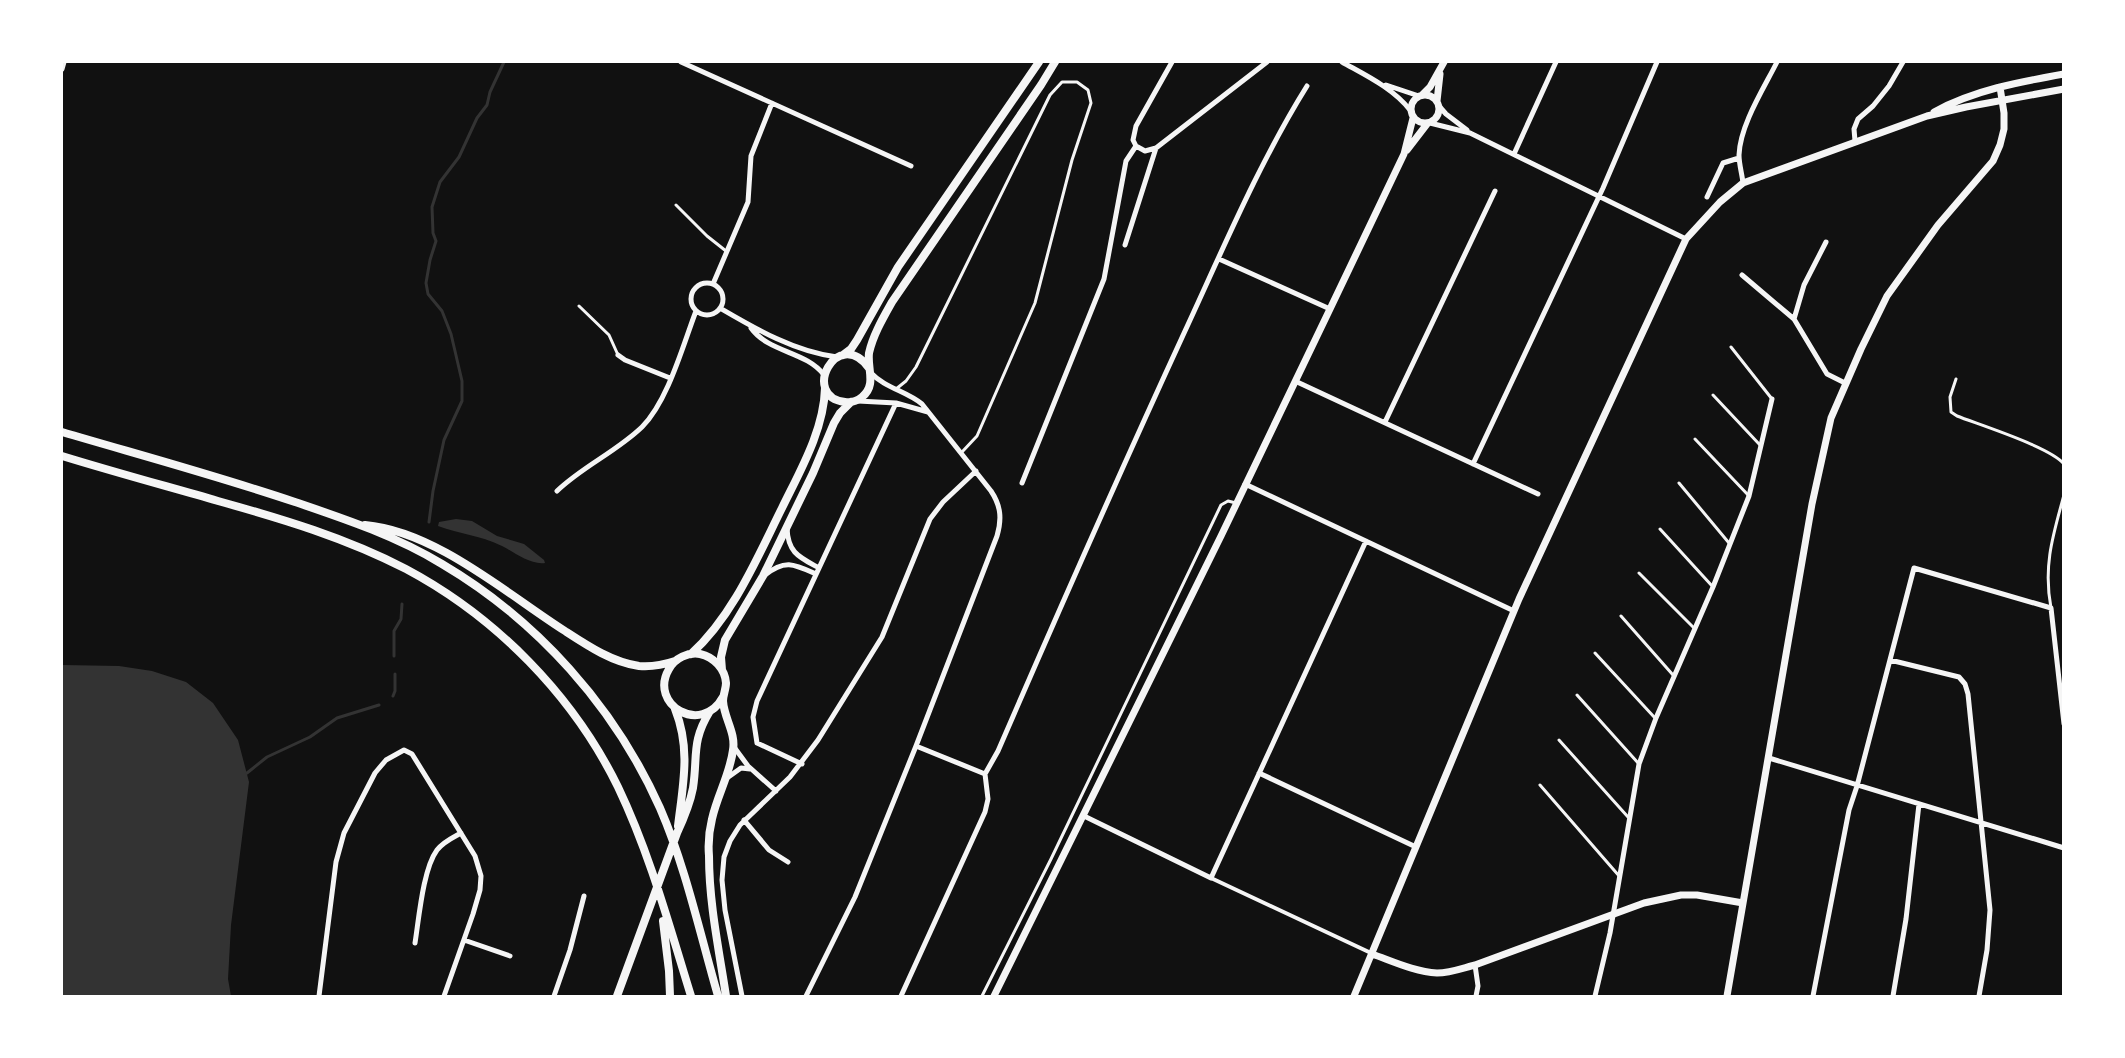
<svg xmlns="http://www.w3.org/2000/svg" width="2125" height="1058" font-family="Poppins,sans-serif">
  <rect width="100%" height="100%" fill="#111"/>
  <path fill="#333" d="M456,519L472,521L497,536L524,544L544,560L545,563C530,565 514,552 502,546C479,535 460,534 438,526L439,522Z
    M62,665L119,666L152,671L186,682L213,703L238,740L249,782L231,925L228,979L231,996H62Z"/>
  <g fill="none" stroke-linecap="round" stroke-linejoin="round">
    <path stroke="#333" stroke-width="3" d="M429,522L433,491L444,440L462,401V381L451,334L442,311L428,294L426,283L430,260L436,241L433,233L432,207L440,182L459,157L477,118L487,105L490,92L504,62
      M394,656V631L401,619L402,604
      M393,696L395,691V674
      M247,773L267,757L310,737L337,718L379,705"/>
    <path stroke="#f5f5f5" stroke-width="3" d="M676,205L707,236L726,251
      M579,306L609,335L618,355
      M1731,347L1772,399
      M1956,379L1950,397L1951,412L1957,416C1980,425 2050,447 2064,464
      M896,389L906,381L916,367L1050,95L1062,82H1077L1088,90L1091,103L1072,160L1035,303L977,436L962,452
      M1713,395L1760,445
      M1695,439L1749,496
      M1679,483L1729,543
      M1660,529L1713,587
      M1639,573L1695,629
      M2051,608C2043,566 2053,535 2064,495
      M1621,616L1673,675
      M1595,653L1655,718
      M1577,695L1639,764
      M1559,740L1628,817
      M1540,785L1620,877
      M982,996L1051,859L1221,505L1228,501L1236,503"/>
    <path stroke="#f5f5f5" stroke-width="4" d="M1211,878L1371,953"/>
    <path stroke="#f5f5f5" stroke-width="5" d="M681,62L911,166
      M1342,62C1365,75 1393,88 1410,110
      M62,69L64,62
      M1386,85L1419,96
      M1439,106L1446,114L1467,130
      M1430,123L1470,133L1686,239
      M1855,141L1854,129L1858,119L1873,106L1889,86L1903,62
      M1136,146L1145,151L1156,148L1267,62
      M1136,146L1133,140L1136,126L1172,62
      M1514,154L1556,62
      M1743,183C1742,174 1739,164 1739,155C1740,125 1764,88 1777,62
      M1707,197L1723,163L1739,158
      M1125,245L1156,148
      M1219,259L1330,309
      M1742,275L1794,319L1827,374L1845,383
      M691 299a16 16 0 1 1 32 0a16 16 0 1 1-32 0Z
      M713,284L748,202L751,156L772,103
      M720,308C756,329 795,352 837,357
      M1794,319L1804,285L1826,242
      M751,328C769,353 806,351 824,375
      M618,355L625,360L670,378
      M1295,381L1538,494
      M858,401L896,403L928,412
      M1385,422L1495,191
      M1473,464L1603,188L1657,62
      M1022,483L1104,279L1126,161L1136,146
      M1245,484L1514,611
      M557,491C583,466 616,452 642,427C668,401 683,345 696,311
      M787,528C788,553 799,557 819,568
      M765,575C785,559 794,564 816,574
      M1890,660L1959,677L1965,684L1968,694L1990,910L1987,950L1979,996
      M916,746L985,774
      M734,747L748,766L776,791
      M1769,758L2064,848
      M802,764L757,743L753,717L757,701L896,403
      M1259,773L1416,847
      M985,774L998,751C1059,610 1121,470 1185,331C1223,249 1259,163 1307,86
      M727,778L741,768L750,769
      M1084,816L1211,878L1366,541
      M744,820L769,850L788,862
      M464,940L510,956
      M415,943C419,918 423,869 437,850C443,842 452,838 461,833
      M1475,965L1478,986L1476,996
      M319,996L336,862L344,833L375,773L386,760L404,750L412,754L475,856L481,876L480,890L473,914L444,996
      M554,996L570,950L584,896
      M742,996L725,910L722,880L724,857L730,841L740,825L790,777L818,740L882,637L930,519L943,502L976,471
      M806,996L855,897L916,746L997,536C1002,519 1001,506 991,491L922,404C906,391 885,388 871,373
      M901,996L985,812L988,799L985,774
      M1595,996L1610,933L1639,764L1656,718L1713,587L1749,496L1772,399
      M1813,996L1849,810L1857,786L1914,568L2051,608L2064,724
      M1893,996L1906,919L1919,804"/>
    <path stroke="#f5f5f5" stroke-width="7" d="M1411 109a14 14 0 1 1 28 0a14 14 0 1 1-28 0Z
      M1422,95L1430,87L1444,62
      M1437,101L1440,74
      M1934,112C1974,90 2019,82 2064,74
      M1407,150L1427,124
      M1372,954C1392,961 1415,972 1437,973C1450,973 1463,968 1475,965L1644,903L1681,895H1697L1743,903
      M994,996L1221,536L1330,309L1404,154L1413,118
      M1354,996L1519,599L1686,239L1720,202L1743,183L1927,116L1966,107L2064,89
      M1727,996L1812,504L1831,418L1861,349L1887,296L1938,225L1993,161L2000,145L2004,129V113L2000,87"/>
    <path stroke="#f5f5f5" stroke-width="8" d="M843,355L851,349L857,340L898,267L1039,62
      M869,368C837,325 800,397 845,402C851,403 857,401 862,397C877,385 867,369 869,353C873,335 883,318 892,302L1041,85L1055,62
      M62,432C140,455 218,476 295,502C345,519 396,536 442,564C537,620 615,707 660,808C686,868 700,934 718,996
      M62,456C114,472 166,486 218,501C283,519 346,538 406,569C496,617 573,695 618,787C650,854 669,925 691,996
      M365,525C435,531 507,594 565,631C588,646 612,662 639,666C651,667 663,665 675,661
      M691,654C733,616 757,558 782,508C800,471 824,430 825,388
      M722,670L721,657L725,640L763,576L813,473L834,423L840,413L851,402
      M723,697C702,736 648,705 669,669C675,658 688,652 700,654C714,657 725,669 726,683C726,689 723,695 723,701C724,718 736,733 733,750C730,774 717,796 712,819C709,831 708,844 709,856C709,903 719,950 726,996
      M675,709C691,749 683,784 678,826
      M663,921L669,971L670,996
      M617,996L677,833C684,818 690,804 693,788C698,755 691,742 710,711"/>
  </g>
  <rect width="2125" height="1058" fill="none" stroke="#ffffff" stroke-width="126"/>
</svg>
